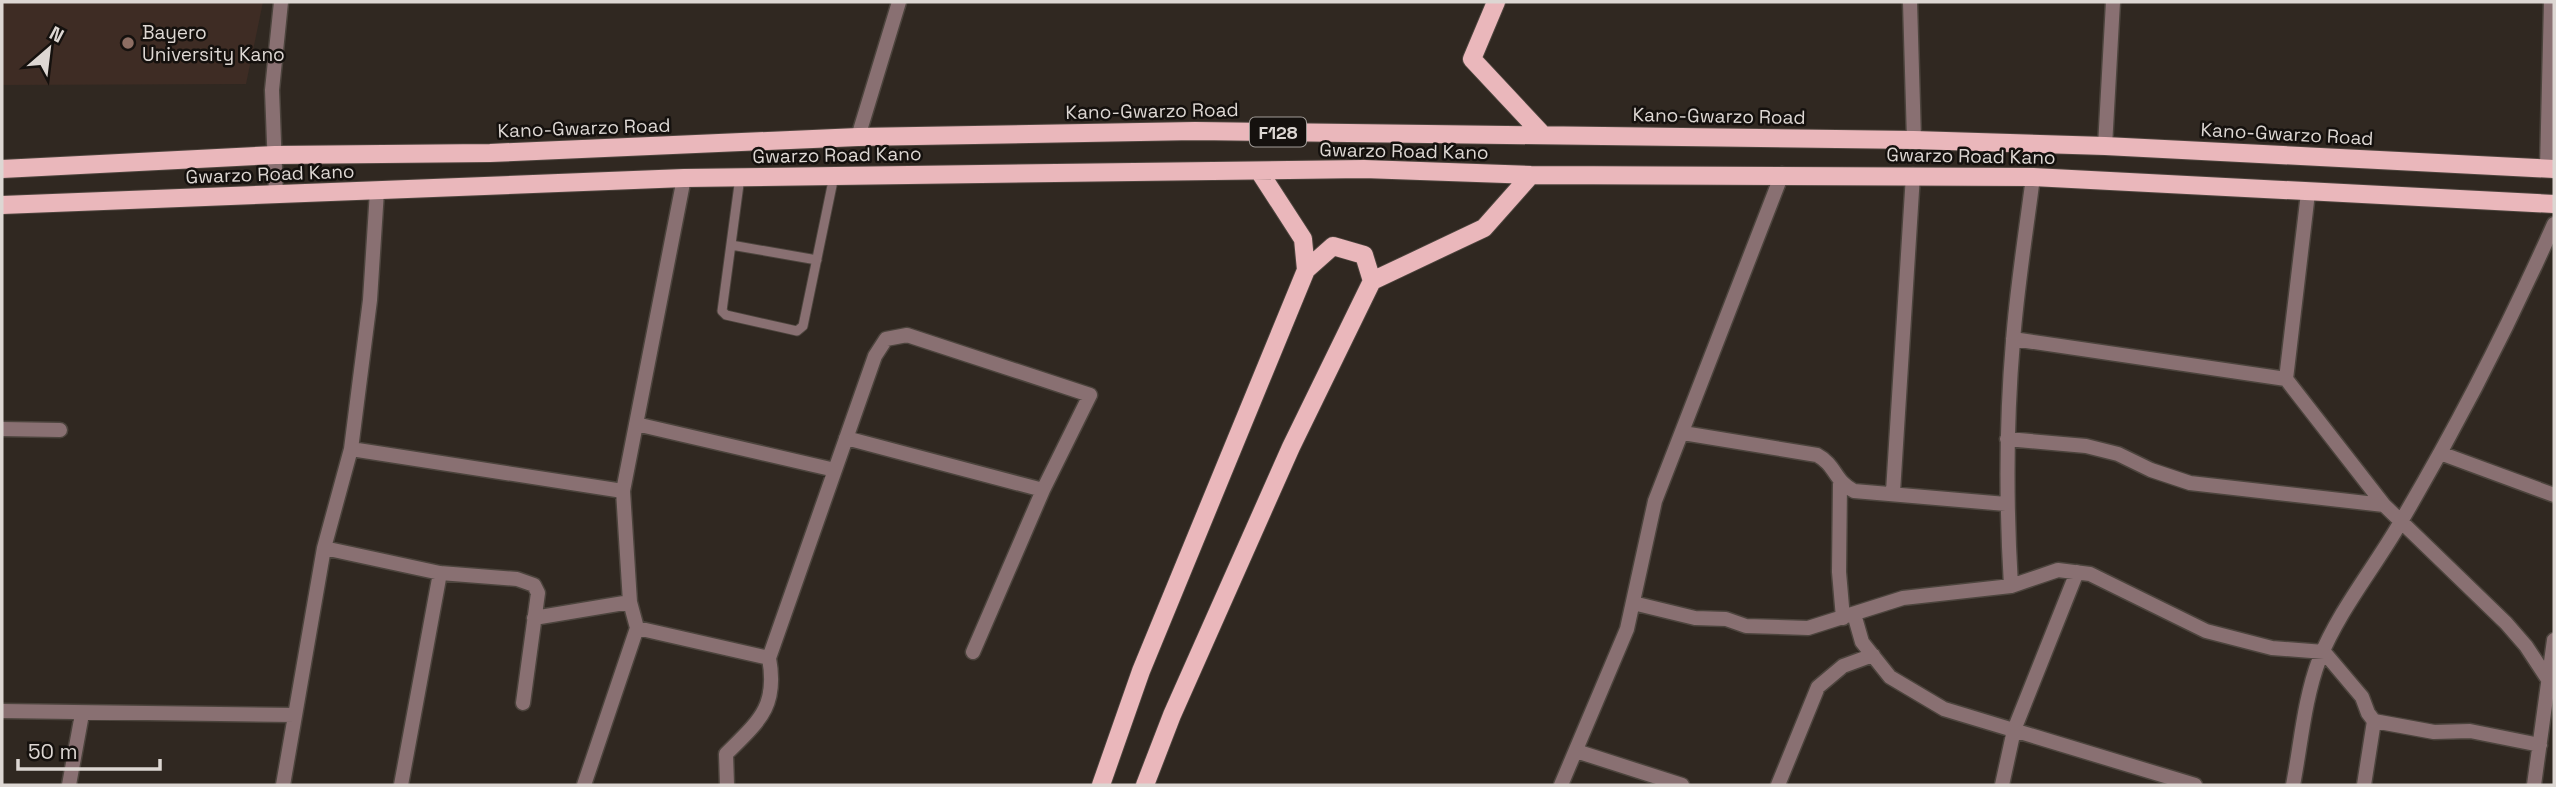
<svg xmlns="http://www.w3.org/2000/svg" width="2556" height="787" font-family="'Space Grotesk',sans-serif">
  <rect width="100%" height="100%" fill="#302821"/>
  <path fill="#3e2c24" d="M2,2H263L246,84L2,85Z"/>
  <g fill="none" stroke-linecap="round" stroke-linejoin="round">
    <defs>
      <path id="service" d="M740,177L722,311L726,315L797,331L803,326L834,176
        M731,245L817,260"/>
      <path id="minor" d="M858,137L899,2
        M2105,146L2113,2
        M2547,168L2551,2
        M2308,193L2286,379L2384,505L2506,623L2526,646L2549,681L2554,684
        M276,195L272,90L281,2
        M2013,339L2286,379
        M636,424L835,470
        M2,429L60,430
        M1683,433L1817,455C1836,465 1834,481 1854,491L2006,504
        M846,438L1043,490
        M2007,439L2086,446L2118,454L2151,470L2190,483L2384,505
        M351,449L623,491
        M2440,453L2554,495
        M1840,484L1839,572L1843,618
        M1893,492L1913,175
        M324,548L440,573L517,579L534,585L538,593L523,703
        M2011,586C2006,504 2006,423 2013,341C2017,287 2026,232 2033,177
        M1633,603L1695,618L1726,619L1746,626L1808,628L1903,598L2011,586L2058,570L2090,574L2206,631L2272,648L2324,652L2362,697L2368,713L2374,721L2434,732L2470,731L2540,745
        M1854,614L1862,642L1890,677L1944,709L2195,785
        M534,618L630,602
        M637,628L769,658
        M2,711L295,715
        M1576,751L1682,785
        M69,785L82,714
        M283,785L324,548L351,449L370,300L377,191
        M401,785L440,573
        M584,785L637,628L630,602L623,491L684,178
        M727,785L726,754C759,721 778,707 769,658L875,356L886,339L907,335L1090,395L1043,490L973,652
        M1561,785L1627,629L1655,501L1782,174
        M1778,785L1818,687L1843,666L1873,655
        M2002,785L2014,730L2077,572
        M2293,785C2301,744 2304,700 2319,660C2340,608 2376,566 2403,518C2459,423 2509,325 2554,224
        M2364,785L2374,721
        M2534,785L2554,640"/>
      <path id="tertiary" d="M1910,2L1914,140"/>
      <path id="primary" d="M1496,2L1472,59L1543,135
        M2,169L275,155L490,153L858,137L1195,131L1914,140L2105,146L2554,169
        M2,205L684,178L1364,169L1531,175L2033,177L2554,204
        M1306,270L1333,246L1364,255L1372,281
        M1101,785L1141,671L1306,270L1303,239L1259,171
        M1145,785L1172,715L1291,447L1372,281L1484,228L1531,175"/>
    </defs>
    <use href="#service" stroke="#4c443d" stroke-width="11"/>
    <use href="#minor" stroke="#4c443d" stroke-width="17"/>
    <use href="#tertiary" stroke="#4c443d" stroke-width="17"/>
    <use href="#primary" stroke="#4c443d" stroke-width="20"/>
    <use href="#service" stroke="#897072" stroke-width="9"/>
    <use href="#minor" stroke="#897072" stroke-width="14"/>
    <use href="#tertiary" stroke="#897072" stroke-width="14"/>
    <use href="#primary" stroke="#eab7bb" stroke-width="18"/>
  </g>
  <circle fill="#8d6e63" stroke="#15110e" stroke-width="2.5" cx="128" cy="43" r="7"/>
  <g text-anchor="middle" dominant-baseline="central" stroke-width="5" stroke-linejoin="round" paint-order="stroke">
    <rect fill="#15110e" stroke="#a19c98" stroke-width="2" x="1250" y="117.5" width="56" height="29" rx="5"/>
    <g font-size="18" font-weight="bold" fill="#ddd7d3">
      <text x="1278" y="132">F128</text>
    </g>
    <g font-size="19" fill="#ddd7d3" stroke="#15110e" text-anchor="start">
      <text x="142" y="32">Bayero<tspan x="142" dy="22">University Kano</tspan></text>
    </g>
    <g font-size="19" fill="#ddd7d3" stroke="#15110e">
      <text transform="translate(1152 111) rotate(-1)">Kano-Gwarzo Road</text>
      <text transform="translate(1719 116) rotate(1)">Kano-Gwarzo Road</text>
      <text transform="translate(584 128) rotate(-2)">Kano-Gwarzo Road</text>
      <text transform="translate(2287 134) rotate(3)">Kano-Gwarzo Road</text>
      <text transform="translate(1404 151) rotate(1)">Gwarzo Road Kano</text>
      <text transform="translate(837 155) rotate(-1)">Gwarzo Road Kano</text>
      <text transform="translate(1971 156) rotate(1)">Gwarzo Road Kano</text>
      <text transform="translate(270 174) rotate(-2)">Gwarzo Road Kano</text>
    </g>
  </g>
  <rect width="2556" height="787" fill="none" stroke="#ddd7d3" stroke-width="7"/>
  <g transform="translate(49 49) rotate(28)" stroke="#15110e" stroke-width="5" paint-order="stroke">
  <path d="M0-5L12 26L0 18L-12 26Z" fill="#ddd7d3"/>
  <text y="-10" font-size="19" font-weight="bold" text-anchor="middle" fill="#ddd7d3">N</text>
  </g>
  <path d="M18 759v10h142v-10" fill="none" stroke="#ddd7d3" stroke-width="3.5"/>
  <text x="28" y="759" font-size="21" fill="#ddd7d3" stroke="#15110e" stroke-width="5" paint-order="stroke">50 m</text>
</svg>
